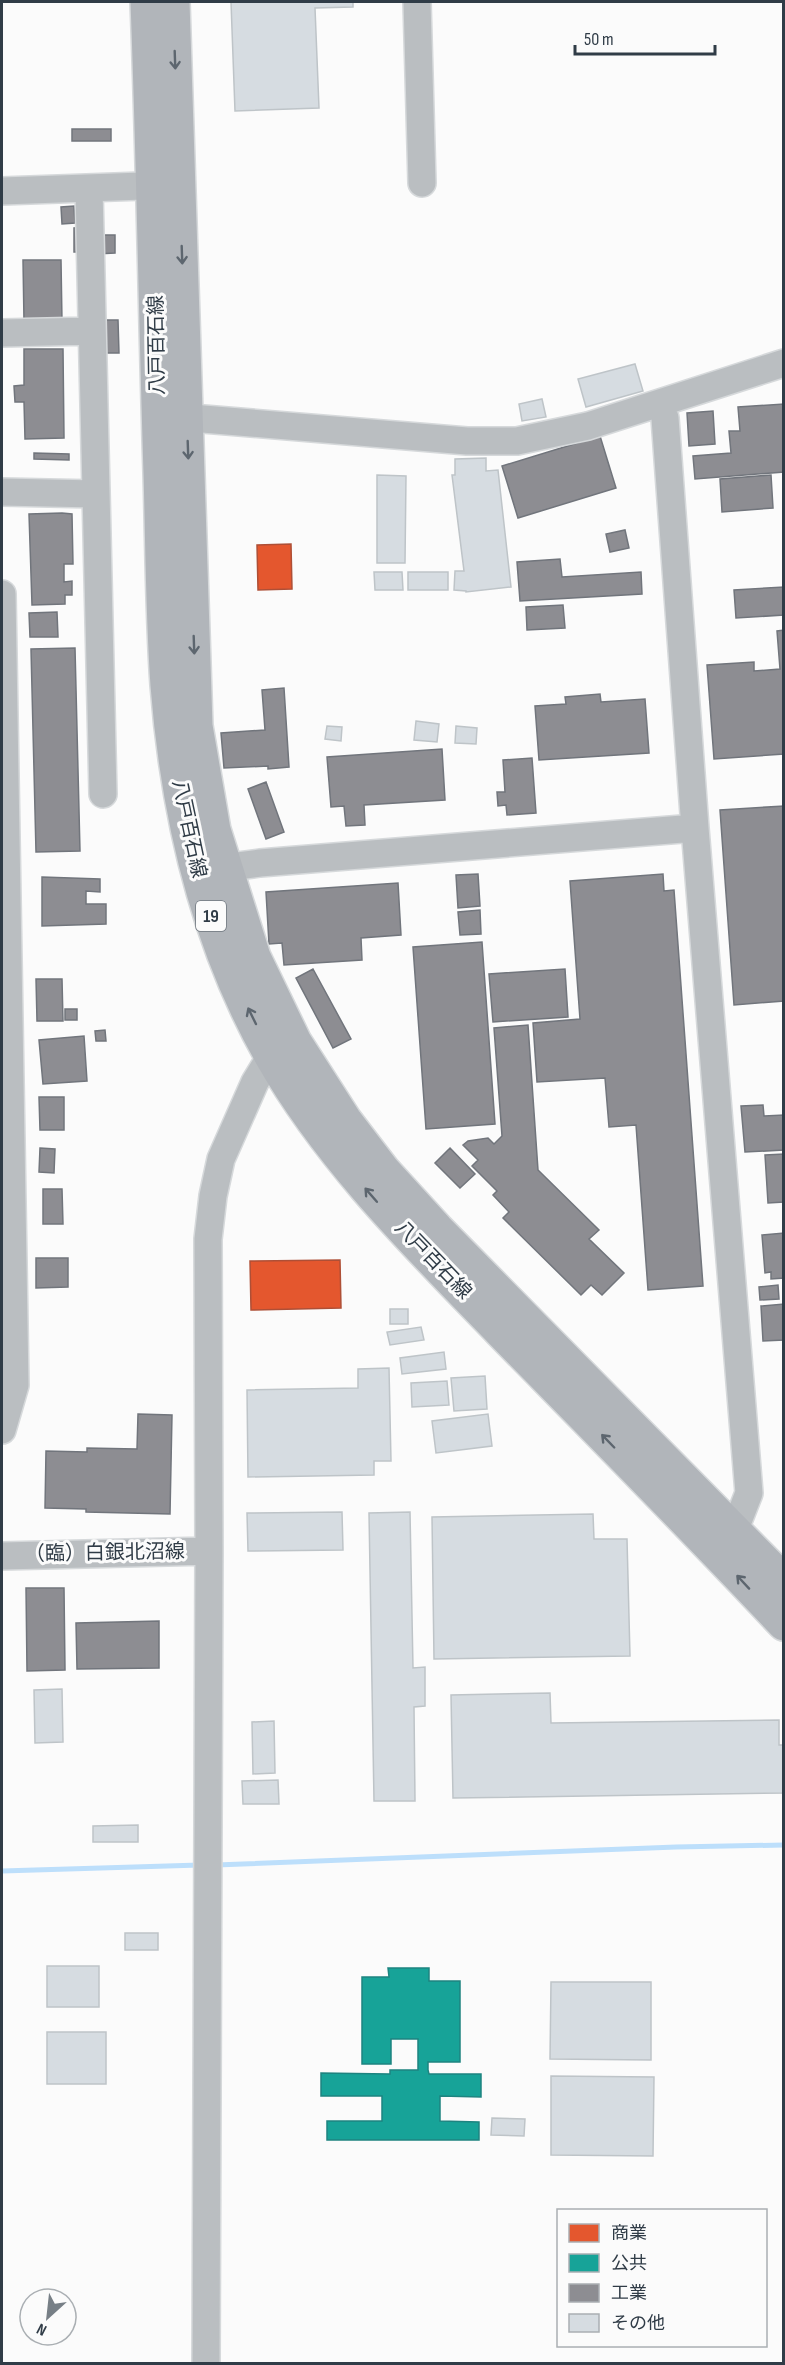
<svg xmlns="http://www.w3.org/2000/svg" width="785" height="2365" font-family="'Sofia Sans Condensed','Noto Sans JP',sans-serif">
  <rect width="100%" height="100%" fill="#fbfbfb"/>
  <path fill="#e4572e" stroke="#ae4f36" stroke-width="1.5" d="M291,544L292,589L258,590L257,545Z
    M340,1260L341,1308L251,1310L250,1261Z"/>
  <path fill="#17a398" stroke="#1e8480" stroke-width="1.5" d="M388,1968H429V1981H460V2062H428V2070L429,2074H481V2097L440,2096V2121L479,2122V2140H327V2121H382V2096H321V2073L390,2074V2070H418V2039H391V2064H362V1977H389Z"/>
  <path fill="#8d8d92" stroke="#71757c" stroke-width="1.5" d="M72,129H111V141H72Z
    M74,206L75,223L62,224L61,207Z
    M84,227L85,252H74V228Z
    M96,235H115V253L96,254Z
    M23,260H61L62,321H24Z
    M105,320H118L119,353H106Z
    M24,349H63L64,438L25,439L24,402H15L14,386L24,385Z
    M784,404V472L695,479L693,456L731,453L729,431H740L738,407Z
    M713,411L715,444L689,446L687,413Z
    M600,436L616,488L518,518L502,466Z
    M34,453L69,454V460L34,459Z
    M771,475L773,508L722,512L720,479Z
    M62,513L72,514L73,564H64V582L72,581V595H65V604L32,605L29,514Z
    M625,530L629,548L610,552L606,534Z
    M560,559L562,577L641,572L642,594L520,601L517,562Z
    M784,587V615L736,618L734,590Z
    M563,605L565,628L527,630L526,607Z
    M57,612L58,637H30L29,613Z
    M784,630V754L714,759L707,665L754,662V671L780,669L777,631Z
    M75,648L80,851L36,852L31,649Z
    M284,688L289,767L268,769V766L224,768L221,733L265,730L262,690Z
    M600,694L601,702L645,699L649,753L539,760L535,706L566,704L565,697Z
    M442,749L445,800L364,805L365,825L346,826L344,806L331,807L327,757Z
    M532,758L536,813L507,815L506,805L498,806L497,792H505L503,760Z
    M266,782L284,832L266,839L248,789Z
    M784,806V1001L734,1005L720,810Z
    M478,874L480,906L458,908L456,875Z
    M663,874L664,891L674,890L703,1286L648,1290L636,1125L609,1127L605,1078L537,1082L533,1023L580,1019L570,881Z
    M42,877L100,879V892L86,891V904H106V924L42,926Z
    M398,883L401,935L361,938L362,960L284,965L282,943L269,944L266,892Z
    M480,910L481,934L460,935L458,912Z
    M482,942L495,1124L426,1129L413,947Z
    M313,969L351,1039L333,1048L296,978Z
    M565,969L568,1017L493,1022L489,974Z
    M36,979H62L63,1021H37Z
    M65,1009H77V1020H65Z
    M528,1025L538,1170L599,1230L589,1239L624,1273L602,1295L591,1285L581,1295L503,1218L509,1212L493,1195L497,1191L472,1166L478,1160L463,1145L468,1141L488,1138L494,1144L502,1136L494,1028Z
    M105,1030L106,1041H96L95,1031Z
    M84,1036L87,1081L43,1084L39,1040Z
    M39,1097H64V1130H40Z
    M763,1105L764,1116L784,1115V1150L745,1152L741,1106Z
    M40,1148L55,1149L54,1173L39,1172Z
    M450,1148L475,1174L460,1188L435,1163Z
    M784,1154V1202L768,1203L765,1155Z
    M43,1189H62L63,1224H43Z
    M784,1233V1278L771,1279V1272L765,1273L762,1235Z
    M36,1258H68V1287L36,1288Z
    M778,1285L779,1299L760,1300L759,1287Z
    M784,1304V1340L763,1341L761,1306Z
    M138,1414L172,1415L170,1514L86,1512V1509L45,1508L46,1451L87,1452V1448L137,1449Z
    M26,1588H64L65,1670L27,1671Z
    M159,1621V1668L77,1669L76,1623Z"/>
  <g fill="none" stroke-linecap="round" stroke-linejoin="round">
    <path stroke="#bddffb" stroke-width="5" d="M216,1865L676,1847L784,1845
      M2,1871L200,1865"/>
  </g>
  <path fill="#d6dce1" stroke="#bec4c8" stroke-width="1.5" d="M231,2H353V7L315,8L319,108L235,111Z
    M635,364L643,391L586,407L578,379Z
    M542,399L546,417L522,421L519,404Z
    M486,458V471L498,470L511,587L466,592V591L454,590L455,571H464L452,475H455V459Z
    M377,475L406,476L405,563H377Z
    M374,572H402L403,590H375Z
    M408,572H448V590H408Z
    M416,721L439,724L437,742L414,740Z
    M327,726L342,727L341,741L325,739Z
    M456,726L477,728L476,744L455,743Z
    M390,1309H408V1324H390Z
    M421,1327L424,1340L390,1345L387,1332Z
    M444,1352L446,1369L402,1374L400,1358Z
    M389,1368L391,1461H374V1475L248,1477L247,1390L358,1388V1369Z
    M485,1376L487,1409L454,1411L451,1378Z
    M447,1381L449,1405L412,1407L411,1383Z
    M488,1414L492,1446L436,1453L432,1421Z
    M342,1512L343,1550L248,1551L247,1513Z
    M410,1512L413,1668L425,1667V1706L414,1707L415,1801H374L369,1513Z
    M593,1514L594,1539H627L630,1656L434,1659L432,1517Z
    M62,1689L63,1742L35,1743L34,1690Z
    M550,1693L551,1723L779,1720V1745H784V1793L453,1798L451,1695Z
    M274,1721L275,1773L253,1774L252,1722Z
    M278,1780L279,1804H243L242,1781Z
    M138,1825V1842H93V1826Z
    M125,1933H158V1950H125Z
    M47,1966H99V2007H47Z
    M551,1982H651V2060L550,2059Z
    M47,2032H106V2084H47Z
    M551,2076L654,2077L653,2156L551,2155Z
    M492,2118L525,2119L524,2136L491,2135Z"/>
  <g fill="none" stroke-linecap="round" stroke-linejoin="round">
    <defs>
      <path id="minor" d="M417,2L422,183
        M89,189L103,794
        M2,191L171,185
        M2,333L92,331
        M167,416L467,441H517L588,426L784,363
        M665,418L695,828L749,1493L735,1529L721,1542
        M2,492L96,494
        M2,594L15,1385L2,1430
        M207,870L260,863L695,828
        M2,1556L209,1551
        M206,2364L209,1551L208,1239L213,1196L221,1159L255,1082L271,1056L287,1047"/>
      <path id="major" d="M147,2C153,159 155,316 160,473C162,543 162,615 167,685C177,814 207,943 271,1056C331,1161 418,1246 501,1332C596,1429 691,1525 784,1624
        M173,2L196,726L214,830L254,957L295,1042L345,1120L384,1171L437,1229L784,1581"/>
    </defs>
    <use href="#minor" stroke="#d6d9db" stroke-width="30"/>
    <use href="#major" stroke="#d6d9db" stroke-width="36"/>
    <use href="#minor" stroke="#babec1" stroke-width="27"/>
    <use href="#major" stroke="#b1b5ba" stroke-width="33"/>
  </g>
  <defs><path id="oneway-shaft" d="M-6 0H5M1.5-3L5.5 0L1.5 3" fill="none" stroke-width="1.6" stroke-linecap="round" stroke-linejoin="round" transform="scale(1.5)"/></defs>
  <g stroke="#5d666f">
    <use href="#oneway-shaft" transform="translate(175 60) rotate(88)"/>
    <use href="#oneway-shaft" transform="translate(182 255) rotate(88)"/>
    <use href="#oneway-shaft" transform="translate(188 450) rotate(88)"/>
    <use href="#oneway-shaft" transform="translate(194 645) rotate(88)"/>
    <use href="#oneway-shaft" transform="translate(252 1016) rotate(-116)"/>
    <use href="#oneway-shaft" transform="translate(371 1195) rotate(-131)"/>
    <use href="#oneway-shaft" transform="translate(608 1441) rotate(-134)"/>
    <use href="#oneway-shaft" transform="translate(743 1582) rotate(-133)"/>
  </g>
  <g text-anchor="middle" dominant-baseline="central" stroke-width="6" stroke-linejoin="round" paint-order="stroke">
    <rect fill="#fbfbfb" stroke="#6d757d" stroke-width="1.5" x="196" y="901" width="30" height="30" rx="4.5"/>
    <g font-size="18" font-weight="bold" fill="#303c47">
      <text x="211" y="916">19</text>
    </g>
    <g font-size="20" fill="#303c47" stroke="#fbfbfb">
      <text transform="translate(157 345) rotate(-91)">八戸百石線</text>
      <text transform="translate(189 829) rotate(78)">八戸百石線</text>
      <text transform="translate(433 1260) rotate(46)">八戸百石線</text>
      <text transform="translate(105 1553) rotate(-1)">（臨）白銀北沼線</text>
    </g>
  </g>
  <rect width="785" height="2365" fill="none" stroke="#303c47" stroke-width="6"/>
  <rect x="557" y="2209" width="210" height="138" fill="#fbfbfb" stroke="#aaafb3" stroke-width="1.5"/>
  <rect x="569" y="2224" width="30" height="18" fill="#e4572e" stroke="#aaafb3" stroke-width="1.5"/>
  <text x="611" y="2239" font-size="18" fill="#303c47">商業</text>
  <rect x="569" y="2254" width="30" height="18" fill="#17a398" stroke="#aaafb3" stroke-width="1.5"/>
  <text x="611" y="2269" font-size="18" fill="#303c47">公共</text>
  <rect x="569" y="2284" width="30" height="18" fill="#8d8d92" stroke="#aaafb3" stroke-width="1.5"/>
  <text x="611" y="2299" font-size="18" fill="#303c47">工業</text>
  <rect x="569" y="2314" width="30" height="18" fill="#d6dce1" stroke="#aaafb3" stroke-width="1.5"/>
  <text x="611" y="2329" font-size="18" fill="#303c47">その他</text>
  <g transform="translate(48 2317) rotate(207)"><circle r="28" fill="#fbfbfb" stroke="#aaafb3" stroke-width="1.5"/>
  <path d="M0-4.5L10 22L0 15L-10 22Z" fill="#777f86"/>
  <text y="-9" font-size="16" font-weight="bold" text-anchor="middle" fill="#303c47">N</text>
  </g>
  <path d="M575 45v9h140v-9" fill="none" stroke="#303c47" stroke-width="3"/>
  <text x="584" y="45" font-size="18" fill="#303c47" stroke="#fbfbfb" stroke-width="4.5" paint-order="stroke">50 m</text>
</svg>
